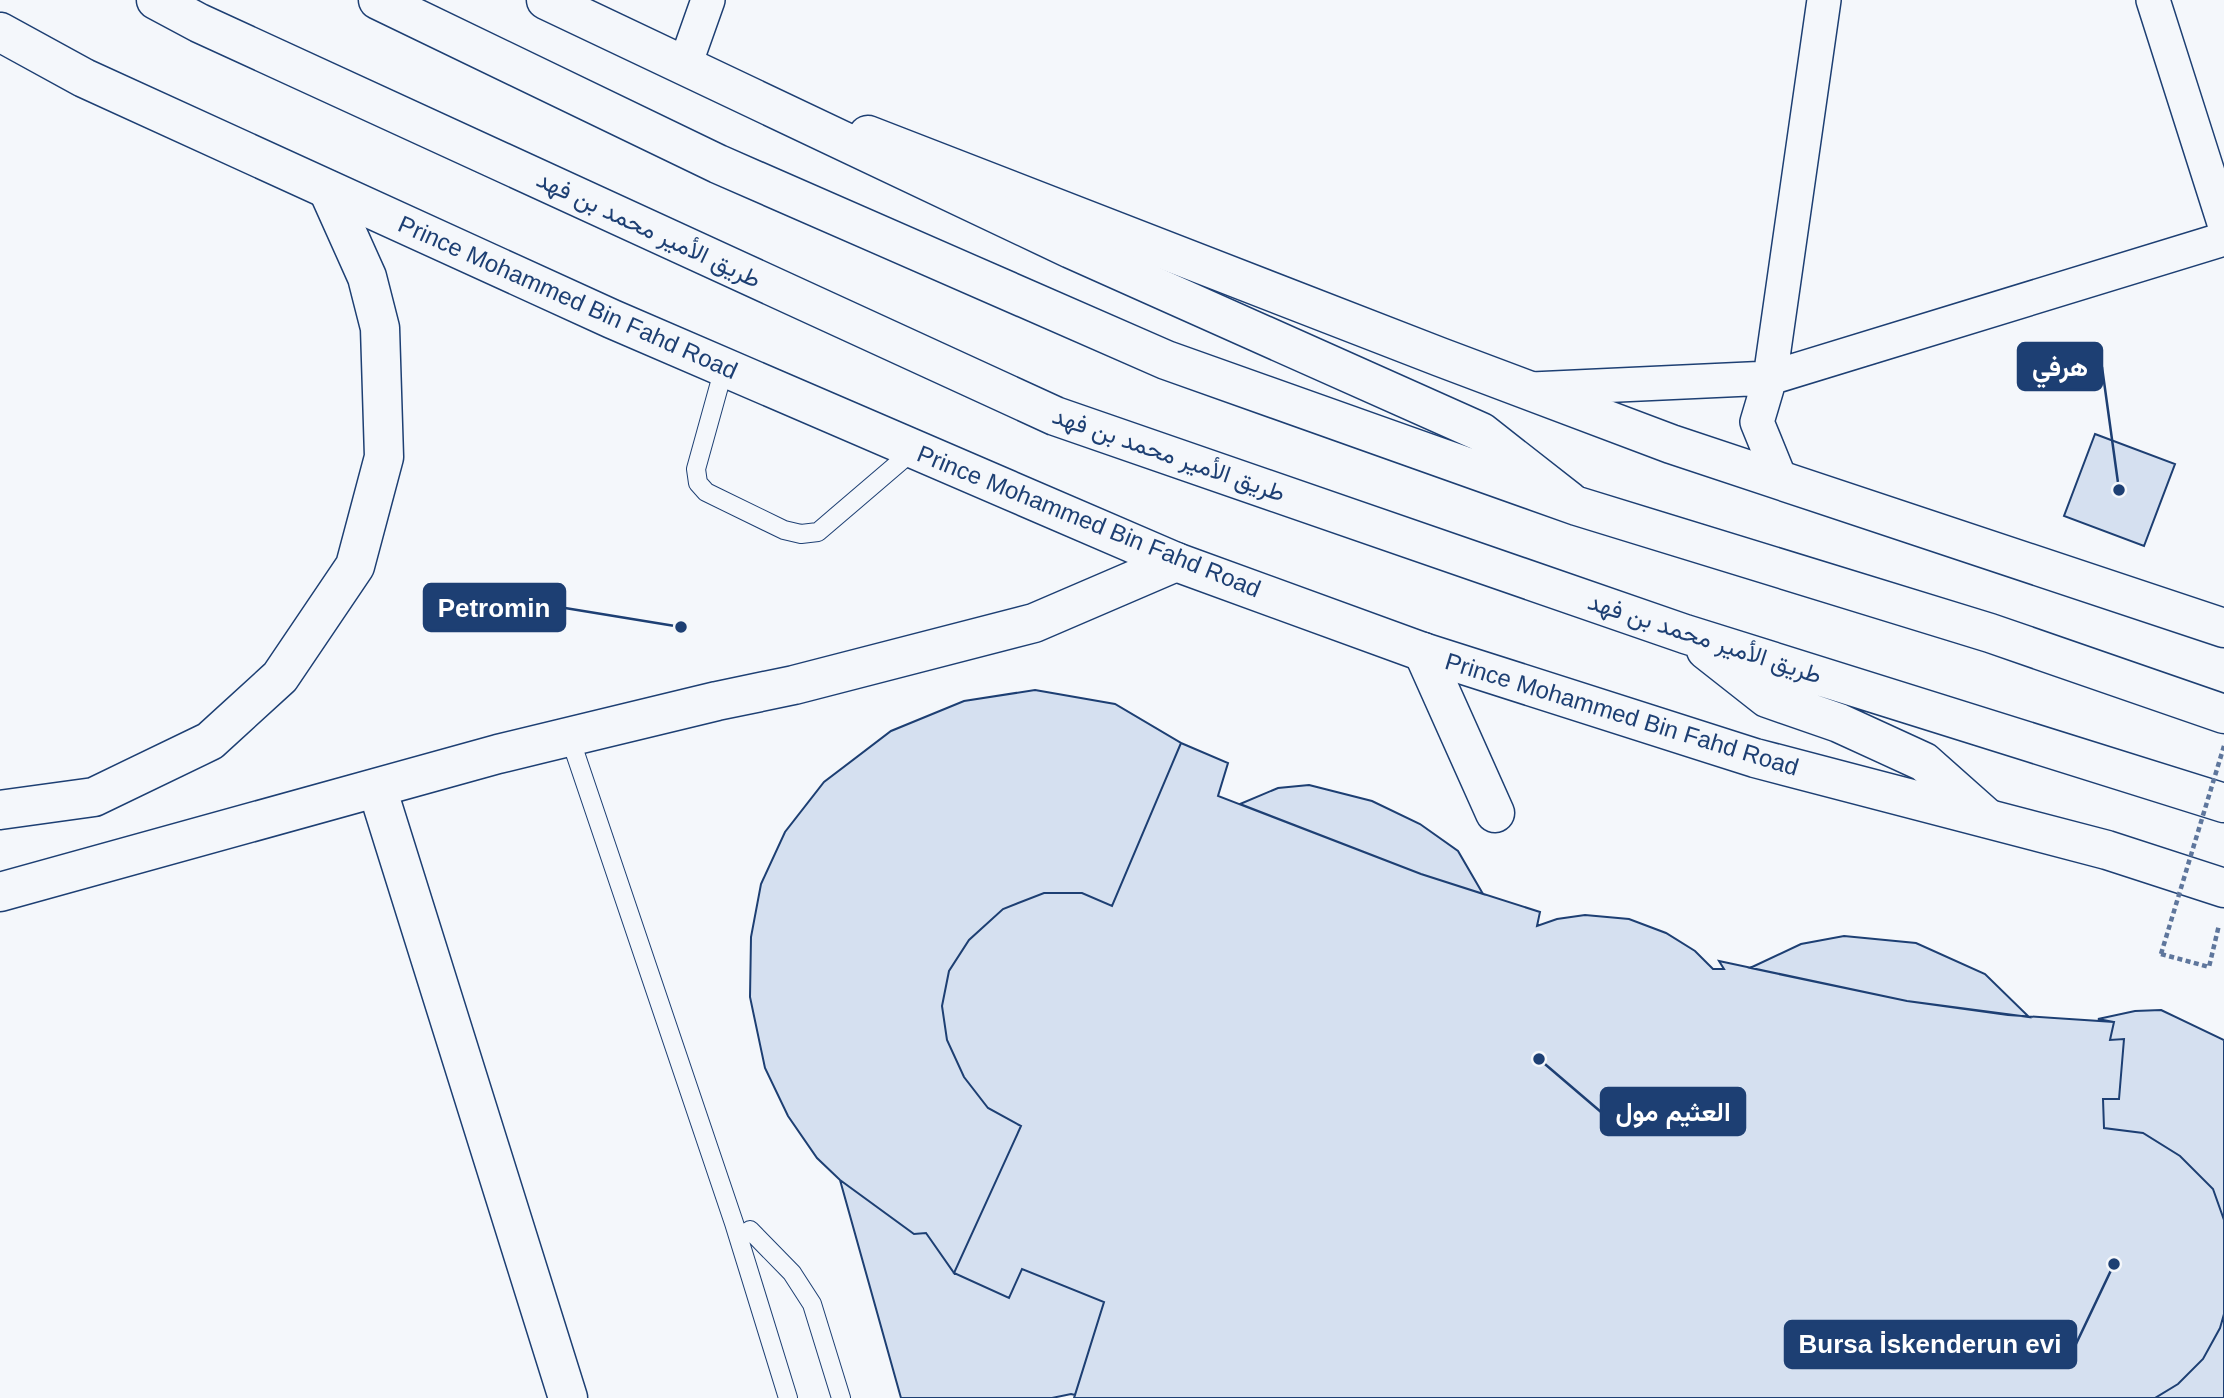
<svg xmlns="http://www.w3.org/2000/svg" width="2224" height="1398" font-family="Arial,Vazirmatn,sans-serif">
  <rect width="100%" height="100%" fill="#f4f7fb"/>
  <path fill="#d5e0f0" stroke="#1d3f73" stroke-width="2" d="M2095,434L2175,464L2144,546L2064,516Z
    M1035,690L1115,704L1181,743L1112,906L1082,893H1044L1003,909L969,940L949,971L942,1006L947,1040L964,1077L988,1108L1021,1126L954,1273L926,1233L914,1234L840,1180L817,1158L788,1116L765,1068L750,997L751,937L761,884L785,832L824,782L891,731L964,701Z
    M1181,743L1228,763L1218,796L1421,874L1540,912L1537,926L1557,919L1585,915L1629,919L1666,933L1695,951L1713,969H1724L1719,961L1907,1001L2008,1015L2114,1022L2110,1040L2124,1039L2119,1099H2103L2104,1128L2143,1133L2180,1156L2213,1189L2224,1220V1314L2220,1328L2203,1359L2178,1384L2155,1398H1074L1104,1302L1022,1269L1009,1298L954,1273L1021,1126L988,1108L964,1077L947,1040L942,1006L949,971L969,940L1003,909L1044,893H1082L1112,906Z
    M1309,785L1372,801L1420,824L1458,851L1483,894L1421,874L1240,804L1278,788Z
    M1844,936L1916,943L1985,974L2029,1017L1907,1001L1750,968L1801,944Z
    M2161,1010L2224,1040V1220L2213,1189L2180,1156L2143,1133L2104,1128L2103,1099H2119L2124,1039L2110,1040L2114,1022L2098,1019L2135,1011Z
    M840,1180L914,1234L926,1233L954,1273L1009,1298L1022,1269L1104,1302L1075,1395L1071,1394L1052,1398H901Z
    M2224,1314V1398H2155L2178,1384L2203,1359L2220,1328Z"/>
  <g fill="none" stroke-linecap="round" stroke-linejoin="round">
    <defs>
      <path id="service" d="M724,368L696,469L698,483L706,492L784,530L801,534L818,532L915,449
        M570,738L734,1223L788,1398
        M750,1230L792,1273L812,1304L841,1398"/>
      <path id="minor" d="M1824,0L1770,378L2224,239
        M2153,0L2224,223
        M685,65L708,0
        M1532,389L1770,378L1757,422L1781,481"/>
      <path id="tertiary" d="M1423,652L1495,813
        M377,788L568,1398
        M0,892L498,754L717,701L794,685L1034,623L1176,562"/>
      <path id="secondary" d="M0,32L84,78L612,319L1176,562L1423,652L1755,758L2107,850L2224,888
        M868,135L1440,357L1671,444L2224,628"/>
      <path id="primary" d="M546,0L1071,249L1481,432L1569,501"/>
      <path id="motorway" d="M156,0L199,23L1055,416L1685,634L2224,803
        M378,0L718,164L1166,360L1577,506L1990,633L2224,714
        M1706,650L1767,698L1839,723L1924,762L1987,818
        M0,810L94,797L210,741L280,677L355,566L384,457L380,328L367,277L328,190"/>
    </defs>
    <use href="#service" stroke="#1d3f73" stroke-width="20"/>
    <use href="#minor" stroke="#1d3f73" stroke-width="36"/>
    <use href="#tertiary" stroke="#1d3f73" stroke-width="41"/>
    <use href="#secondary" stroke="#1d3f73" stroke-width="41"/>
    <use href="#primary" stroke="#1d3f73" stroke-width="41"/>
    <use href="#motorway" stroke="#1d3f73" stroke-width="41"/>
    <path stroke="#5e769c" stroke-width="4.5" stroke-dasharray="5 3.5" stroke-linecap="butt" d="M2161,954L2209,967L2219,925"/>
    <use href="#service" stroke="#f4f7fb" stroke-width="18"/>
    <use href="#minor" stroke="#f4f7fb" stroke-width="33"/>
    <use href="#tertiary" stroke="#f4f7fb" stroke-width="38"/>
    <use href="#secondary" stroke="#f4f7fb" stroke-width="38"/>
    <use href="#primary" stroke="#f4f7fb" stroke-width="38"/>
    <use href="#motorway" stroke="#f4f7fb" stroke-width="38"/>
    <path stroke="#5e769c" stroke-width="4.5" stroke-dasharray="5 3.5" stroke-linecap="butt" d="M2161,954L2224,746"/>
  </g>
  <g text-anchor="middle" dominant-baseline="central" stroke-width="5" stroke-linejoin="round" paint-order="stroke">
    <g font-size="24" fill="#1d3f73" stroke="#f4f7fb">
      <text transform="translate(649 229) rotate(25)">طريق الأمير محمد بن فهد</text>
      <text transform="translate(568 297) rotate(24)">Prince Mohammed Bin Fahd Road</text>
      <text transform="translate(1169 454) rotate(19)">طريق الأمير محمد بن فهد</text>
      <text transform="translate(1089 521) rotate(22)">Prince Mohammed Bin Fahd Road</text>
      <text transform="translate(1705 638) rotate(18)">طريق الأمير محمد بن فهد</text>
      <text transform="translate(1622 714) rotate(17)">Prince Mohammed Bin Fahd Road</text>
    </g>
  </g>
  <path fill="none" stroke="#1d3f73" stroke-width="2.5" d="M2119 490L2102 367M681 627L565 608M1539 1059L1601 1112M2114 1264L2076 1344"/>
  <g fill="#1d3f73" stroke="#f4f7fb" stroke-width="2.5">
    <circle cx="2119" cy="490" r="7"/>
    <circle cx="681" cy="627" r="7"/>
    <circle cx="1539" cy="1059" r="7"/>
    <circle cx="2114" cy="1264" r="7"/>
  </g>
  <g fill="#1d3f73" stroke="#1d3f73" stroke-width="2.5">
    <rect x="2018" y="343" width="84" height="47" rx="7"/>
    <rect x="424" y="584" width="141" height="47" rx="7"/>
    <rect x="1601" y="1088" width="144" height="47" rx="7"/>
    <rect x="1785" y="1321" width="291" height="47" rx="7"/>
  </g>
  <g font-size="26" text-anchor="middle" font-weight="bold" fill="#fff">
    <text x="2060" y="376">هرفي</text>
    <text x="494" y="617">Petromin</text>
    <text x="1673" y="1121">العثيم مول</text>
    <text x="1930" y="1353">Bursa İskenderun evi</text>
  </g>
</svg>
